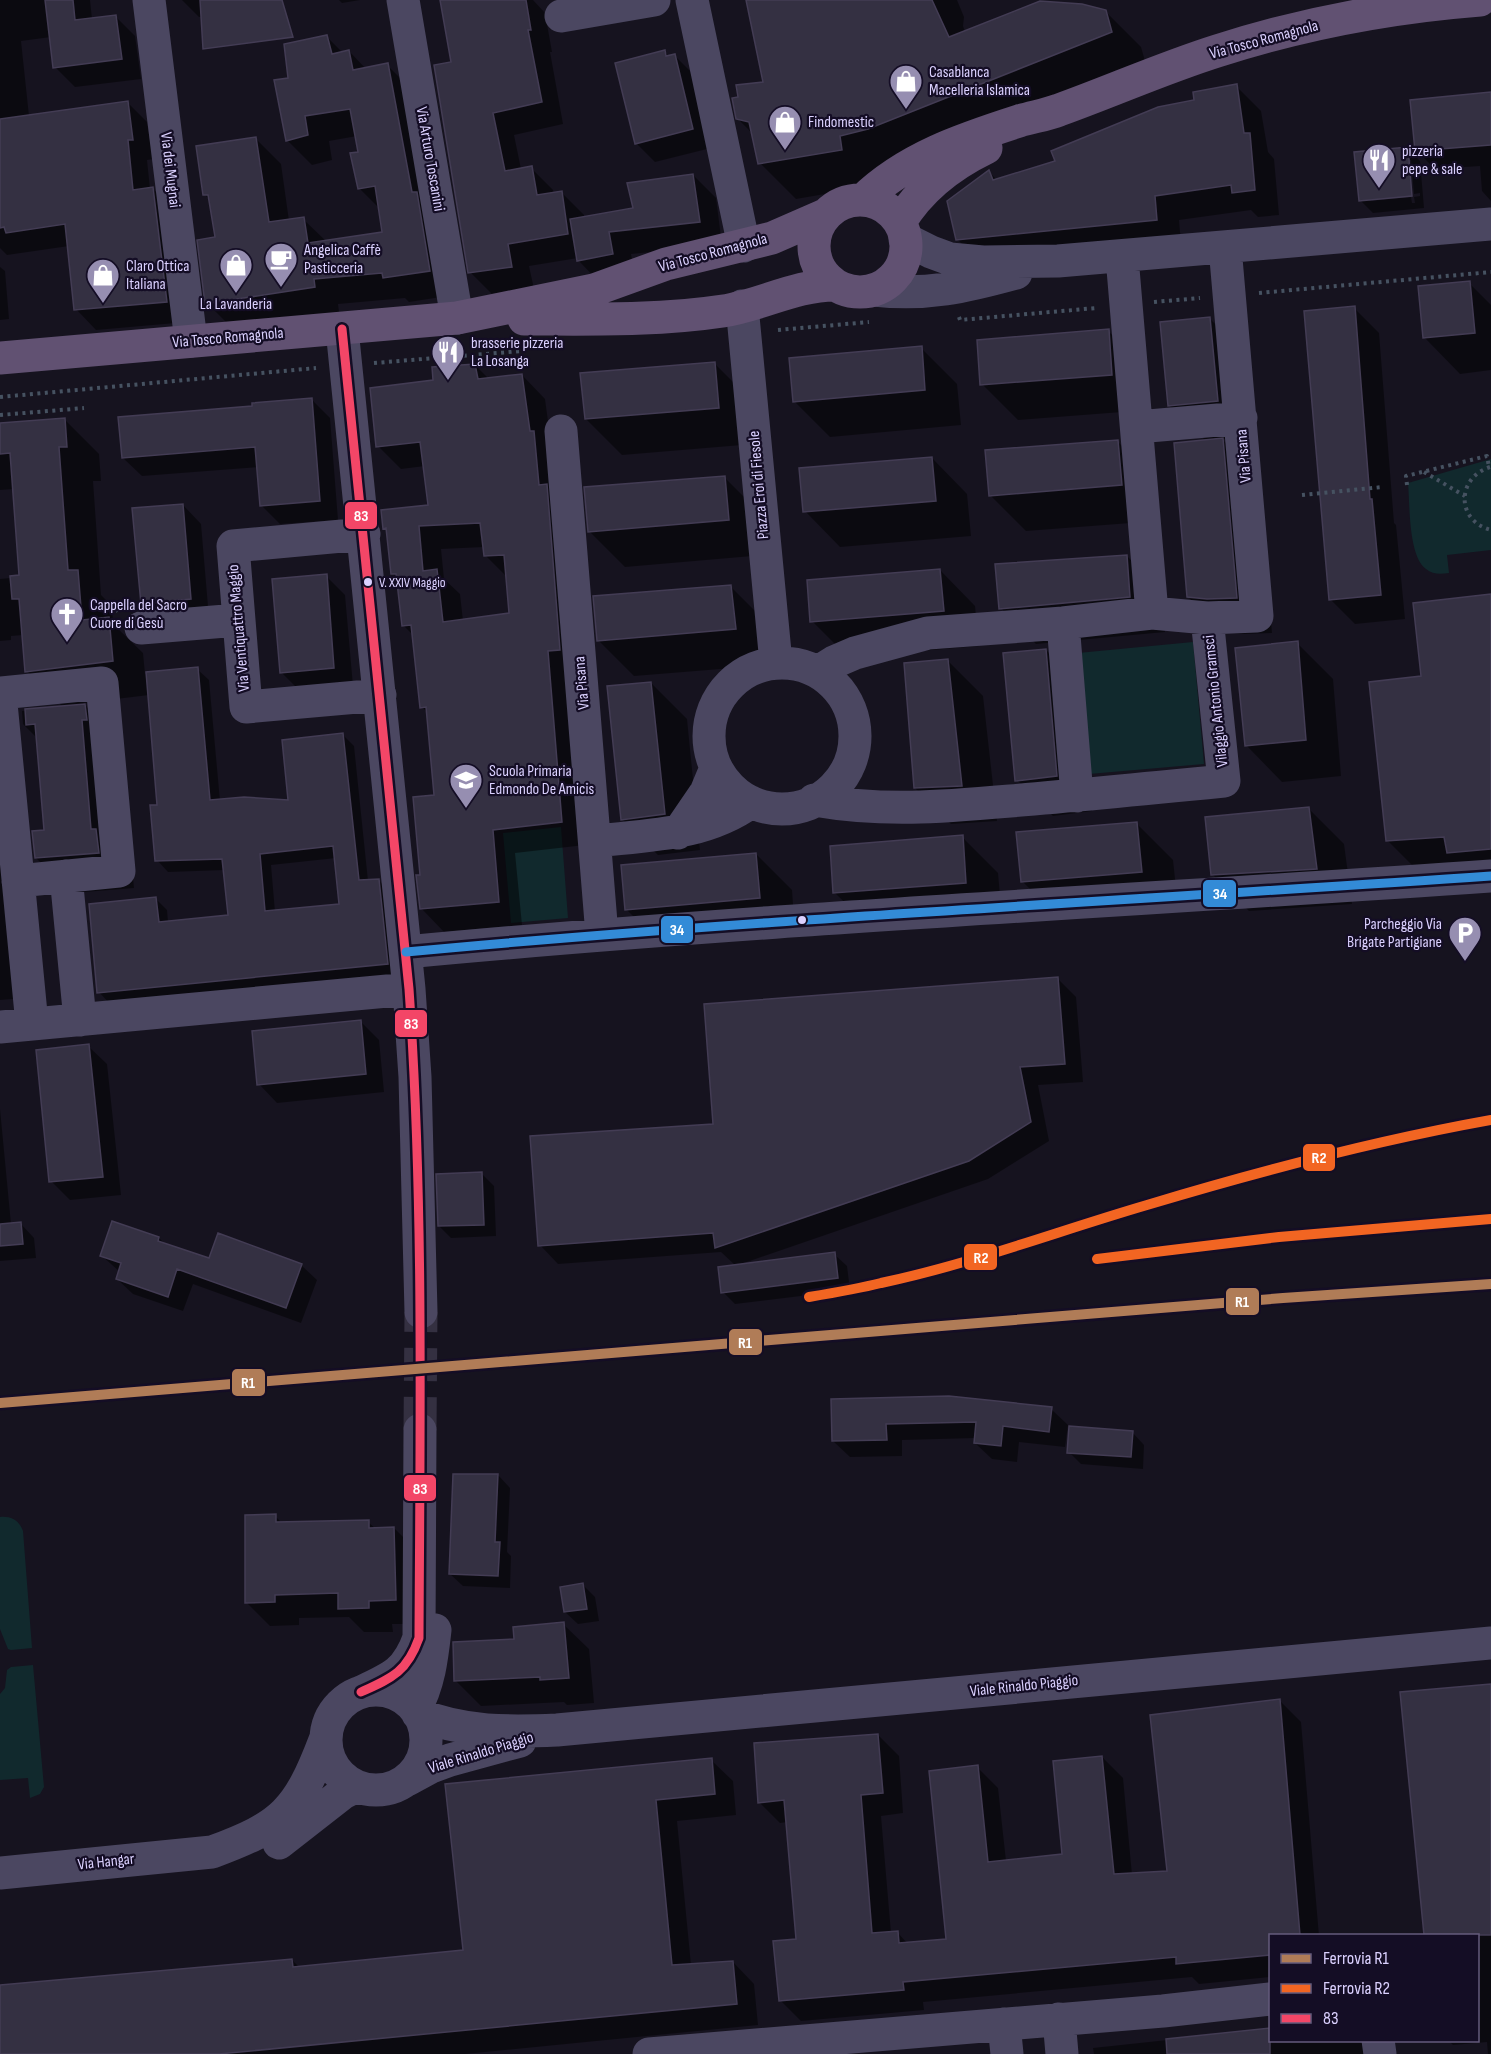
<svg xmlns="http://www.w3.org/2000/svg" width="1491" height="2054" font-family="'Sofia Sans Condensed',sans-serif">
  <rect width="100%" height="100%" fill="#16131f"/>
  <path fill="#11292d" d="M1491,459V550L1447,555L1449,573C1441,574 1433,575 1426,569C1408,556 1410,504 1408,483Z
    M1193,642L1204,764L1089,774L1078,653Z
    M561,827L568,918L511,923L503,833Z
    M0,1517C11,1516 19,1520 23,1531L32,1648L11,1650L8,1649L0,1629Z
    M33,1665L44,1787L40,1794L30,1798L28,1778L0,1780V1694L5,1688L7,1670L11,1667Z"/>
  <path fill="#0007" fill-rule="evenodd" d="M0,0H90L92,19L115,16L135,36L141,79L75,87L55,67L51,37L21,41L29,116L127,102L147,122L153,159L147,160L150,189H153L173,209L187,322L96,330L76,309L69,246L7,255L0,248Z
    M182,0H270L272,11L199,17Z
    M339,0H360L342,3Z
    M442,0H533L545,13L552,52H550L563,124L514,135L521,169L531,168L553,190L554,194L562,193L584,215V218L635,209L693,175L716,198L722,245L631,254L635,277L601,284L578,260V258L529,266L534,289L492,294L470,272L453,63Z
    M748,0H957L964,17L963,26L965,32L1105,11L1141,47L1147,68L877,185L796,199L760,163L753,134L738,119L740,98L764,83Z
    M327,37L343,53L349,51L366,69L387,65L412,90L454,295L409,302L405,298L338,304L339,312L232,328L207,303L216,239L211,201L204,194L256,139L281,164L289,221L303,219L327,242L384,233L380,209L359,188L360,153L357,136L329,141L332,160L312,165L287,140L290,79Z
    M665,52L670,57L674,55L693,74L711,148L655,162L636,143Z
    M1236,86L1261,111L1268,152L1274,159L1279,215L1258,217L1251,210L1179,220L1181,244L982,264L957,239L989,172L997,180L1057,162L1195,101Z
    M1491,95V201L1482,191L1480,166L1435,169L1416,150Z
    M1407,148L1420,161L1424,208L1373,213L1360,200ZM1408,160H1411L1414,194L1420,193V196L1414,197L1415,203H1412L1411,197L1369,201V198Z
    M0,267L5,271L9,319L0,320Z
    M1469,283L1491,305V370L1460,374L1425,338Z
    M1354,308L1379,333L1394,523L1396,525L1405,619L1355,624L1330,599Z
    M1210,319L1246,354L1254,437L1222,439L1258,476L1272,633L1244,634L1224,633L1188,597L1206,441L1169,405Z
    M1108,331L1144,367L1148,410L1018,420L982,384Z
    M921,348L957,384L961,425L830,437L794,401Z
    M714,363L750,399L754,444L622,455L586,419Z
    M475,365L489,379L522,375L545,399L552,451L585,845L515,853L522,925L444,932L421,908L422,876L435,796L428,713L422,707L414,636L403,625L398,578L393,574L388,532L384,528L430,506L425,466L401,469L378,446L435,381ZM484,547L485,555L507,577L510,614L463,621L460,594L444,579L441,549Z
    M311,399L330,418L338,520L280,524L262,506L258,467L142,476L123,458L253,407Z
    M64,419L99,454L101,481H93L101,595L112,606L113,624L143,653L145,674L197,669L209,680L220,801L290,802L343,735L354,746L368,881L378,880L390,891L398,975L110,1004L99,992L156,899L167,910L168,922L229,916L225,870L168,872L157,860L159,806L149,695L83,703L120,741L134,888L72,893L36,858L45,831L37,738L23,724L22,711L63,707L27,671L23,635L11,636V640L0,641V579L21,577L14,489L0,490V424ZM336,858L341,905L275,912L271,865Z
    M1117,441L1153,477L1157,521L1026,531L990,495Z
    M932,458L967,494L971,536L840,547L805,511Z
    M724,477L760,513L764,555L625,567L589,531Z
    M183,505L201,524L209,618L161,622L142,603Z
    M1127,556L1162,592L1165,632L1036,644L1001,608Z
    M940,570L975,606L979,646L848,657L812,621Z
    M326,576L345,595L353,686L300,691L281,672Z
    M730,586L766,622L771,665L634,676L598,640Z
    M1491,596V875L1412,865L1387,840L1422,677Z
    M1297,643L1333,679L1341,776L1282,782L1247,746Z
    M1046,650L1082,686L1092,811L1053,816L1017,780Z
    M947,660L983,696L997,821L951,824L915,788Z
    M651,683L687,719L700,850L658,855L622,819Z
    M1308,808L1344,844L1352,904L1249,911L1213,875Z
    M1137,824L1173,860L1178,907L1058,917L1022,881Z
    M0,830L25,998L0,1000Z
    M962,837L998,873L1002,918L871,928L835,893Z
    M756,854L792,890L795,934L662,945L626,909Z
    M1058,979L1076,997L1083,1082L1038,1085L1049,1141L988,1179L741,1264L834,1254L847,1266L850,1290L735,1304L723,1292L736,1266L721,1252L558,1264L540,1245L714,1125Z
    M360,1021L379,1040L384,1092L277,1103L259,1084Z
    M88,1046L107,1064L121,1195L70,1200L51,1181Z
    M0,1109L11,1224L20,1223L34,1238L36,1258L0,1261Z
    M482,1174L494,1186L496,1236L451,1238L439,1226Z
    M159,1238L167,1246L210,1260L301,1265L317,1280L301,1323L193,1284L183,1311L133,1294L117,1279L120,1272L102,1256Z
    M832,1400L1051,1409L1068,1425L1065,1447L1019,1442L1017,1462L992,1459L975,1443L976,1438L902,1440V1456L850,1457L833,1441Z
    M1132,1432L1144,1445L1143,1469L1081,1464L1069,1452Z
    M498,1475L510,1488L507,1552L511,1556L510,1588L463,1586L450,1574Z
    M275,1516L282,1523L368,1522L376,1529L394,1528L418,1552L420,1624H392L393,1632H364L349,1617L299,1618V1625L270,1626L246,1602Z
    M583,1585L595,1597L599,1621L578,1624L565,1612Z
    M563,1624L589,1649L594,1703L567,1705L564,1702L481,1706L455,1680L515,1640Z
    M1491,1685V2054H1488L1487,2042L1453,2045L1448,2040H1478V1936H1425L1401,1693Z
    M1280,1701L1301,1722L1319,1936H1270V1977L1199,1984L1192,1977L923,2002L924,2010L801,2021L780,2000L797,1940L787,1822L780,1823L759,1802L878,1735L899,1756L903,1813L881,1816L891,1933L897,1932L908,1944L948,1940L977,1767L998,1788L1006,1861L1063,1856L1102,1757L1123,1778L1132,1875L1169,1872Z
    M711,1760L733,1781L736,1815L677,1821L691,1965L733,1962L754,1984L758,2025L465,2054H0V1987L292,1960L300,1968L465,1951L446,1785Z
    M1270,2029V2040H1367L1373,2054H1094L1093,2048Z"/>
  <path fill="#343042" stroke="#433c54" stroke-width="1.5" fill-rule="evenodd" d="M45,0H73L75,20L116,15L122,59L53,68Z
    M200,0H282L293,37L203,49Z
    M440,0H526L531,30H528L542,102L493,113L505,171L532,166L537,195L562,191L568,234L508,244L512,267L468,273L434,65L451,62Z
    M746,0H932L949,37L1040,1L1082,4L1106,10L1112,32L868,129L840,136L842,150L758,164L749,122L736,119L732,98L738,97L736,85L763,82Z
    M327,35L332,54L349,50L353,70L388,63L412,192H417L430,271L383,278L382,273L314,279L315,287L205,304L197,240L215,237L208,195H203L196,146L256,137L269,222L304,217L308,243L382,232L375,186L358,189L350,153L358,152L350,109L305,116L308,135L286,141L274,80L288,78L284,44Z
    M665,50L666,56L675,54L693,129L635,144L615,63Z
    M1237,84L1244,133H1250L1255,190L1232,193L1231,185L1155,196L1157,220L956,240L947,201L989,170L993,180L1055,161L1051,151L1158,107L1194,100L1193,92Z
    M1491,92V145L1415,151L1410,100Z
    M128,101L133,140H128L133,190L153,187L167,302L74,310L65,224L6,233L4,227L0,228V119Z
    M1408,147L1412,196L1359,201L1354,152Z
    M693,174L700,222L609,232L613,254L577,261L570,219L633,208L627,183Z
    M1470,281L1475,333L1423,338L1418,286Z
    M1355,306L1370,499H1372L1381,595L1329,600L1304,311Z
    M1210,317L1218,401L1168,406L1160,322Z
    M1109,329L1112,375L980,385L977,340Z
    M922,346L925,390L793,402L789,358Z
    M715,362L719,408L585,419L580,373Z
    M475,364L478,379L522,374L530,431H534L539,485L547,484L560,650L548,651L562,822L493,830L499,902L420,909L416,875H420L413,797L434,795L426,707L420,708L411,625L402,626L396,574H391L386,528L383,529L381,510L428,505L420,442L376,447L370,388L433,380L432,367ZM480,523L484,556L504,555L509,613L443,622L437,569L423,571L419,526Z
    M312,398L320,501L260,506L255,447L122,458L118,417L252,406V403Z
    M65,418L67,447H59L68,570H78L82,620L109,617L113,661L25,672L19,599H12L10,576L19,575L10,453L0,454V423Z
    M1223,438L1237,598L1207,599L1187,597L1174,443Z
    M1118,440L1122,485L989,496L985,450Z
    M932,457L936,501L803,512L799,468Z
    M725,476L729,520L588,532L584,487Z
    M183,504L191,599L141,604L132,508Z
    M1127,555L1130,597L999,609L995,564Z
    M940,569L944,611L810,622L807,580Z
    M327,574L334,668L280,673L272,579Z
    M731,585L736,629L597,641L593,596Z
    M1491,594V849L1447,853L1444,837L1386,841L1369,682L1421,676L1413,603Z
    M1298,641L1306,740L1245,746L1235,648Z
    M1046,649L1057,776L1015,781L1003,653Z
    M948,659L962,786L914,788L904,663Z
    M198,667L210,800L244,797L288,800L282,740L343,733L359,880L379,879L388,964L97,993L89,904L156,897L159,922L228,915L222,859L155,861L150,805H157L146,672ZM333,846L339,904L265,911L260,854Z
    M651,682L665,814L621,820L607,686Z
    M85,704L87,720H82L91,829H96L99,853L35,858L32,831L44,830L35,724L26,725L25,709Z
    M1309,807L1317,869L1211,875L1205,817Z
    M1137,822L1142,872L1021,882L1016,832Z
    M963,835L966,883L833,893L830,846Z
    M756,853L760,898L625,910L621,865Z
    M1058,977L1065,1064L1020,1067L1031,1122L969,1161L715,1248L713,1233L538,1246L530,1136L713,1124L704,1004Z
    M361,1020L366,1074L257,1085L252,1031Z
    M89,1044L103,1177L49,1182L36,1050Z
    M482,1172L484,1225L438,1226L436,1174Z
    M112,1221L159,1237L158,1241L209,1258L218,1233L302,1264L286,1308L177,1269L168,1297L116,1279L121,1263L100,1256Z
    M21,1222L23,1244L0,1246V1224Z
    M835,1252L838,1278L721,1293L718,1267Z
    M949,1396L1052,1407L1049,1432L1003,1426L1001,1446L974,1443L976,1422L886,1424L887,1440L832,1441L831,1399Z
    M1069,1426L1133,1431L1131,1457L1067,1453Z
    M453,1474H498L495,1542H500L498,1576L449,1574Z
    M276,1514V1522L369,1520V1528L394,1527L396,1600L369,1601V1608L338,1609V1593L275,1595V1602L245,1603V1515Z
    M583,1583L587,1609L564,1612L560,1587Z
    M564,1622L569,1678L540,1680V1677L454,1681L453,1642L514,1639L513,1627Z
    M1491,1684V1935H1424L1400,1692Z
    M1280,1699L1300,1935H1270V1955L1176,1964V1957L903,1982L904,1990L779,2001L773,1941L796,1939L784,1800L758,1803L754,1743L878,1734L883,1793L861,1795L872,1933L898,1931L899,1943L946,1939L929,1771L978,1765L988,1862L1062,1854L1053,1761L1102,1756L1114,1874L1167,1871L1150,1715Z
    M712,1758L715,1794L656,1800L672,1965L733,1961L737,2004L219,2054H0V1985L292,1959L293,1967L463,1950L445,1784Z
    M1270,2028V2054H1167L1166,2039Z"/>
  <g fill="none" stroke-linecap="round" stroke-linejoin="round">
    <path stroke="#343041" stroke-width="33" stroke-dasharray="33 16" stroke-linecap="butt" d="M420,1430L421,1312"/>
    <path stroke="#465261" stroke-width="4" stroke-dasharray="3 4.5" stroke-linecap="butt" d="M1259,293L1491,272
      M1154,302L1200,298
      M959,317L960,320L1096,308
      M778,330L869,322
      M374,363L522,351
      M0,397L316,368
      M0,415L84,408
      M1490,467C1456,478 1456,521 1491,530
      M1424,472L1465,496
      M1407,485L1406,476L1487,456L1489,467
      M1302,495L1383,487
      M111,606L118,611"/>
    <path stroke="#4b4761" stroke-width="33" d="M149,0L191,341
      M403,0L457,318
      M692,0L744,246
      M561,16L654,0
      M905,239L931,252L950,259L983,262L1058,261L1491,224
      M1122,257L1152,613
      M874,290C927,296 965,287 1016,273
      M742,306L776,663
      M342,329L409,989L415,1077L421,1312
      M1137,427L1241,418
      M561,431L602,935
      M364,534L233,546L246,707L380,695
      M1063,623L1077,796
      M141,628L238,620
      M709 736a73 73 0 1 1 146 0a73 73 0 1 1-146 0Z
      M818,672L834,662L855,653L928,633L1063,623L1152,613L1207,618L1257,616L1225,247
      M814,800C883,812 941,807 1010,801C1082,795 1153,788 1224,781L1207,618
      M678,833L706,792L716,768
      M595,841C650,835 705,835 751,802
      M66,876L80,1020
      M18,881L119,871L102,683L0,693L32,1024
      M406,952C767,918 1129,901 1491,876
      M0,1027L409,989
      M326 1740a50 50 0 1 1 100 0a50 50 0 1 1-100 0Z
      M361,1692C392,1678 407,1672 419,1638L420,1430
      M415,1709C429,1685 432,1657 435,1630
      M418,1714C463,1733 510,1732 557,1730L1491,1643
      M407,1780L431,1767L450,1760L520,1741
      M279,1843L343,1793L355,1787
      M0,1873L212,1852C283,1826 298,1811 325,1740
      M1059,2019L1062,2054
      M1004,2024L1007,2054
      M1378,2040L1380,2054
      M649,2054L1163,2011L1270,1999"/>
    <path stroke="#615172" stroke-width="33" d="M814 246a46 46 0 1 1 92 0a46 46 0 1 1-92 0Z
      M863,200C906,158 963,139 1019,121C1032,117 1046,115 1059,110C1112,91 1163,68 1217,51C1301,24 1391,7 1480,0
      M900,222C920,189 951,165 986,148
      M524,319C590,319 657,321 723,311C762,305 795,285 835,285
      M0,358L457,318L594,290L666,264L772,238L827,214"/>
    <defs>
      <path id="bus-1" d="M342,329L409,989C424,1205 420,1422 419,1638C407,1672 392,1678 361,1692"/>
      <path id="bus-2" d="M406,952C767,918 1129,901 1491,876"/>
    </defs>
    <use href="#bus-1" stroke="#140d25" stroke-width="14"/>
    <use href="#bus-2" stroke="#140d25" stroke-width="14"/>
    <use href="#bus-1" stroke="#f34667" stroke-width="9"/>
    <use href="#bus-2" stroke="#338bd7" stroke-width="9"/>
    <defs>
      <path id="rail-1" d="M0,1403L1283,1298L1491,1284"/>
      <path id="rail-2" d="M1097,1259L1279,1237L1491,1219
        M809,1297C833,1293 857,1289 881,1283C971,1264 1058,1231 1147,1205C1260,1171 1374,1141 1491,1120"/>
    </defs>
    <use href="#rail-1" stroke="#140d25" stroke-width="15"/>
    <use href="#rail-2" stroke="#140d25" stroke-width="15"/>
    <use href="#rail-1" stroke="#b07c57" stroke-width="10"/>
    <use href="#rail-2" stroke="#f26522" stroke-width="10"/>
  </g>
  <defs>
    <symbol id="shop-pin" viewBox="-11 -11 22 30"><path d="M0 17L-7.5 6A9.5 9.5 0 1 1 7.5 6Z" fill="#968eb1" stroke="#140d25"/><path d="M-5-2.5h2.3a2.7 3.5 0 0 1 5.4 0H5L5.5 6h-11ZM-1.5-2.5h3a1.5 2.3 0 0 0-3 0Z" fill="#fff"/></symbol>
    <symbol id="restaurant-pin" viewBox="-11 -11 22 30"><path d="M0 17L-7.5 6A9.5 9.5 0 1 1 7.5 6Z" fill="#968eb1" stroke="#140d25"/><path d="M-5-6h1v4h1v-4h1v4h1v-4h1v5L-1.5 .5V6h-2V.5L-5-1ZM5-6V6H3V1.5H1.5Q1.5-4 5-6Z" fill="#fff"/></symbol>
    <symbol id="cafe-pin" viewBox="-11 -11 22 30"><path d="M0 17L-7.5 6A9.5 9.5 0 1 1 7.5 6Z" fill="#968eb1" stroke="#140d25"/><path d="M-5.5-4.5H6V0H3Q3 3.5 0 3.5H-2.5Q-5.5 3.5-5.5 0ZM3-3.2v2h1.7v-2ZM-6 4.5H4V6H-6Z" fill="#fff"/></symbol>
    <symbol id="church-pin" viewBox="-11 -11 22 30"><path d="M0 17L-7.5 6A9.5 9.5 0 1 1 7.5 6Z" fill="#968eb1" stroke="#140d25"/><path d="M-1.2-6h2.4v3.5h3.3v2.4h-3.3V6h-2.4V-.1h-3.3v-2.4h3.3Z" fill="#fff"/></symbol>
    <symbol id="school-pin" viewBox="-11 -11 22 30"><path d="M0 17L-7.5 6A9.5 9.5 0 1 1 7.5 6Z" fill="#968eb1" stroke="#140d25"/><path d="M0-5L7-2L0 1L-7-2ZM-4 1L0 2.5L4 1V4Q0 6-4 4Z" fill="#fff"/></symbol>
    <symbol id="parking-pin" viewBox="-11 -11 22 30"><path d="M0 17L-7.5 6A9.5 9.5 0 1 1 7.5 6Z" fill="#968eb1" stroke="#140d25"/><path d="M-3.5-5.5H1a3.5 3.5 0 0 1 0 7H-1V5.5H-3.5ZM-1-3.4V-.6H.8a1.4 1.4 0 0 0 0-2.8Z" fill="#fff"/></symbol>
  </defs>
  <g fill-rule="evenodd">
    <use href="#shop-pin" x="887" y="62" width="38" height="52"/>
    <use href="#shop-pin" x="766" y="103" width="38" height="52"/>
    <use href="#restaurant-pin" x="1360" y="141" width="38" height="52"/>
    <use href="#cafe-pin" x="262" y="240" width="38" height="52"/>
    <use href="#shop-pin" x="217" y="246" width="38" height="52"/>
    <use href="#shop-pin" x="84" y="256" width="38" height="52"/>
    <use href="#restaurant-pin" x="429" y="333" width="38" height="52"/>
    <use href="#church-pin" x="48" y="595" width="38" height="52"/>
    <use href="#school-pin" x="447" y="761" width="38" height="52"/>
    <use href="#parking-pin" x="1446" y="914" width="38" height="52"/>
  </g>
  <g fill="#dbd1ff" stroke="#140d25" stroke-width="2">
    <circle cx="368" cy="582" r="5"/>
    <circle cx="802" cy="920" r="5"/>
  </g>
  <g text-anchor="middle" dominant-baseline="central" stroke-width="4.5" stroke-linejoin="round" paint-order="stroke">
    <g font-size="14" fill="#dbd1ff" stroke="#140d25" text-anchor="start">
      <text x="379" y="582">V. XXIV Maggio</text>
    </g>
    <g font-size="16" fill="#dbd1ff" stroke="#140d25">
      <text transform="translate(1264 40) rotate(-15)">Via Tosco Romagnola</text>
      <text transform="translate(430 159) rotate(80)">Via Arturo Toscanini</text>
      <text transform="translate(170 170) rotate(83)">Via dei Mugnai</text>
      <text transform="translate(713 253) rotate(-15)">Via Tosco Romagnola</text>
      <text transform="translate(228 338) rotate(-5)">Via Tosco Romagnola</text>
      <text transform="translate(1244 456) rotate(-95)">Via Pisana</text>
      <text transform="translate(759 485) rotate(-95)">Piazza Eroi di Fiesole</text>
      <text transform="translate(239 628) rotate(-95)">Via Ventiquattro Maggio</text>
      <text transform="translate(582 683) rotate(-95)">Via Pisana</text>
      <text transform="translate(1216 701) rotate(-96)">Vilaggio Antonio Gramsci</text>
      <text transform="translate(1024 1686) rotate(-6)">Viale Rinaldo Piaggio</text>
      <text transform="translate(481 1753) rotate(-17)">Viale Rinaldo Piaggio</text>
      <text transform="translate(106 1862) rotate(-6)">Via Hangar</text>
    </g>
    <g font-size="16" fill="#dbd1ff" stroke="#140d25" text-anchor="start">
      <text x="929" y="72">Casablanca<tspan x="929" dy="18">Macelleria Islamica</tspan></text>
      <text x="808" y="122">Findomestic</text>
      <text x="1402" y="151">pizzeria<tspan x="1402" dy="18">pepe &amp; sale</tspan></text>
      <text x="304" y="250">Angelica Caffè<tspan x="304" dy="18">Pasticceria</tspan></text>
      <text x="126" y="266">Claro Ottica<tspan x="126" dy="18">Italiana</tspan></text>
      <text x="236" y="304" text-anchor="middle">La Lavanderia</text>
      <text x="471" y="343">brasserie pizzeria<tspan x="471" dy="18">La Losanga</tspan></text>
      <text x="90" y="605">Cappella del Sacro<tspan x="90" dy="18">Cuore di Gesù</tspan></text>
      <text x="489" y="771">Scuola Primaria<tspan x="489" dy="18">Edmondo De Amicis</tspan></text>
      <text x="1442" y="924" text-anchor="end">Parcheggio Via<tspan x="1442" dy="18">Brigate Partigiane</tspan></text>
    </g>
  </g>
  <g stroke="#140d25" stroke-width="2">
    <rect x="344" y="501" width="34" height="29" rx="6" fill="#f34667"/>
    <rect x="1202" y="879" width="35" height="29" rx="6" fill="#338bd7"/>
    <rect x="660" y="915" width="34" height="29" rx="6" fill="#338bd7"/>
    <rect x="394" y="1009" width="34" height="29" rx="6" fill="#f34667"/>
    <rect x="1302" y="1143" width="34" height="29" rx="6" fill="#f26522"/>
    <rect x="963" y="1243" width="35" height="28" rx="6" fill="#f26522"/>
    <rect x="1225" y="1287" width="35" height="29" rx="6" fill="#b07c57"/>
    <rect x="728" y="1328" width="35" height="28" rx="6" fill="#b07c57"/>
    <rect x="231" y="1368" width="35" height="29" rx="6" fill="#b07c57"/>
    <rect x="403" y="1474" width="34" height="28" rx="6" fill="#f34667"/>
  </g>
  <g font-size="16" text-anchor="middle" font-weight="bold" fill="#fff">
    <text x="361" y="521">83</text>
    <text x="1220" y="899">34</text>
    <text x="677" y="935">34</text>
    <text x="411" y="1029">83</text>
    <text x="1319" y="1163">R2</text>
    <text x="981" y="1263">R2</text>
    <text x="1242" y="1307">R1</text>
    <text x="745" y="1348">R1</text>
    <text x="248" y="1388">R1</text>
    <text x="420" y="1494">83</text>
  </g>
  <rect x="1269" y="1934" width="210" height="108" fill="#140d25" stroke="#645b7c" stroke-width="1.5"/>
  <rect x="1281" y="1954" width="30" height="9" fill="#b07c57" stroke="#645b7c" stroke-width="1.5"/>
  <text x="1323" y="1964" font-size="18" fill="#dbd1ff">Ferrovia R1</text>
  <rect x="1281" y="1984" width="30" height="9" fill="#f26522" stroke="#645b7c" stroke-width="1.5"/>
  <text x="1323" y="1994" font-size="18" fill="#dbd1ff">Ferrovia R2</text>
  <rect x="1281" y="2014" width="30" height="9" fill="#f34667" stroke="#645b7c" stroke-width="1.5"/>
  <text x="1323" y="2024" font-size="18" fill="#dbd1ff">83</text>
</svg>
